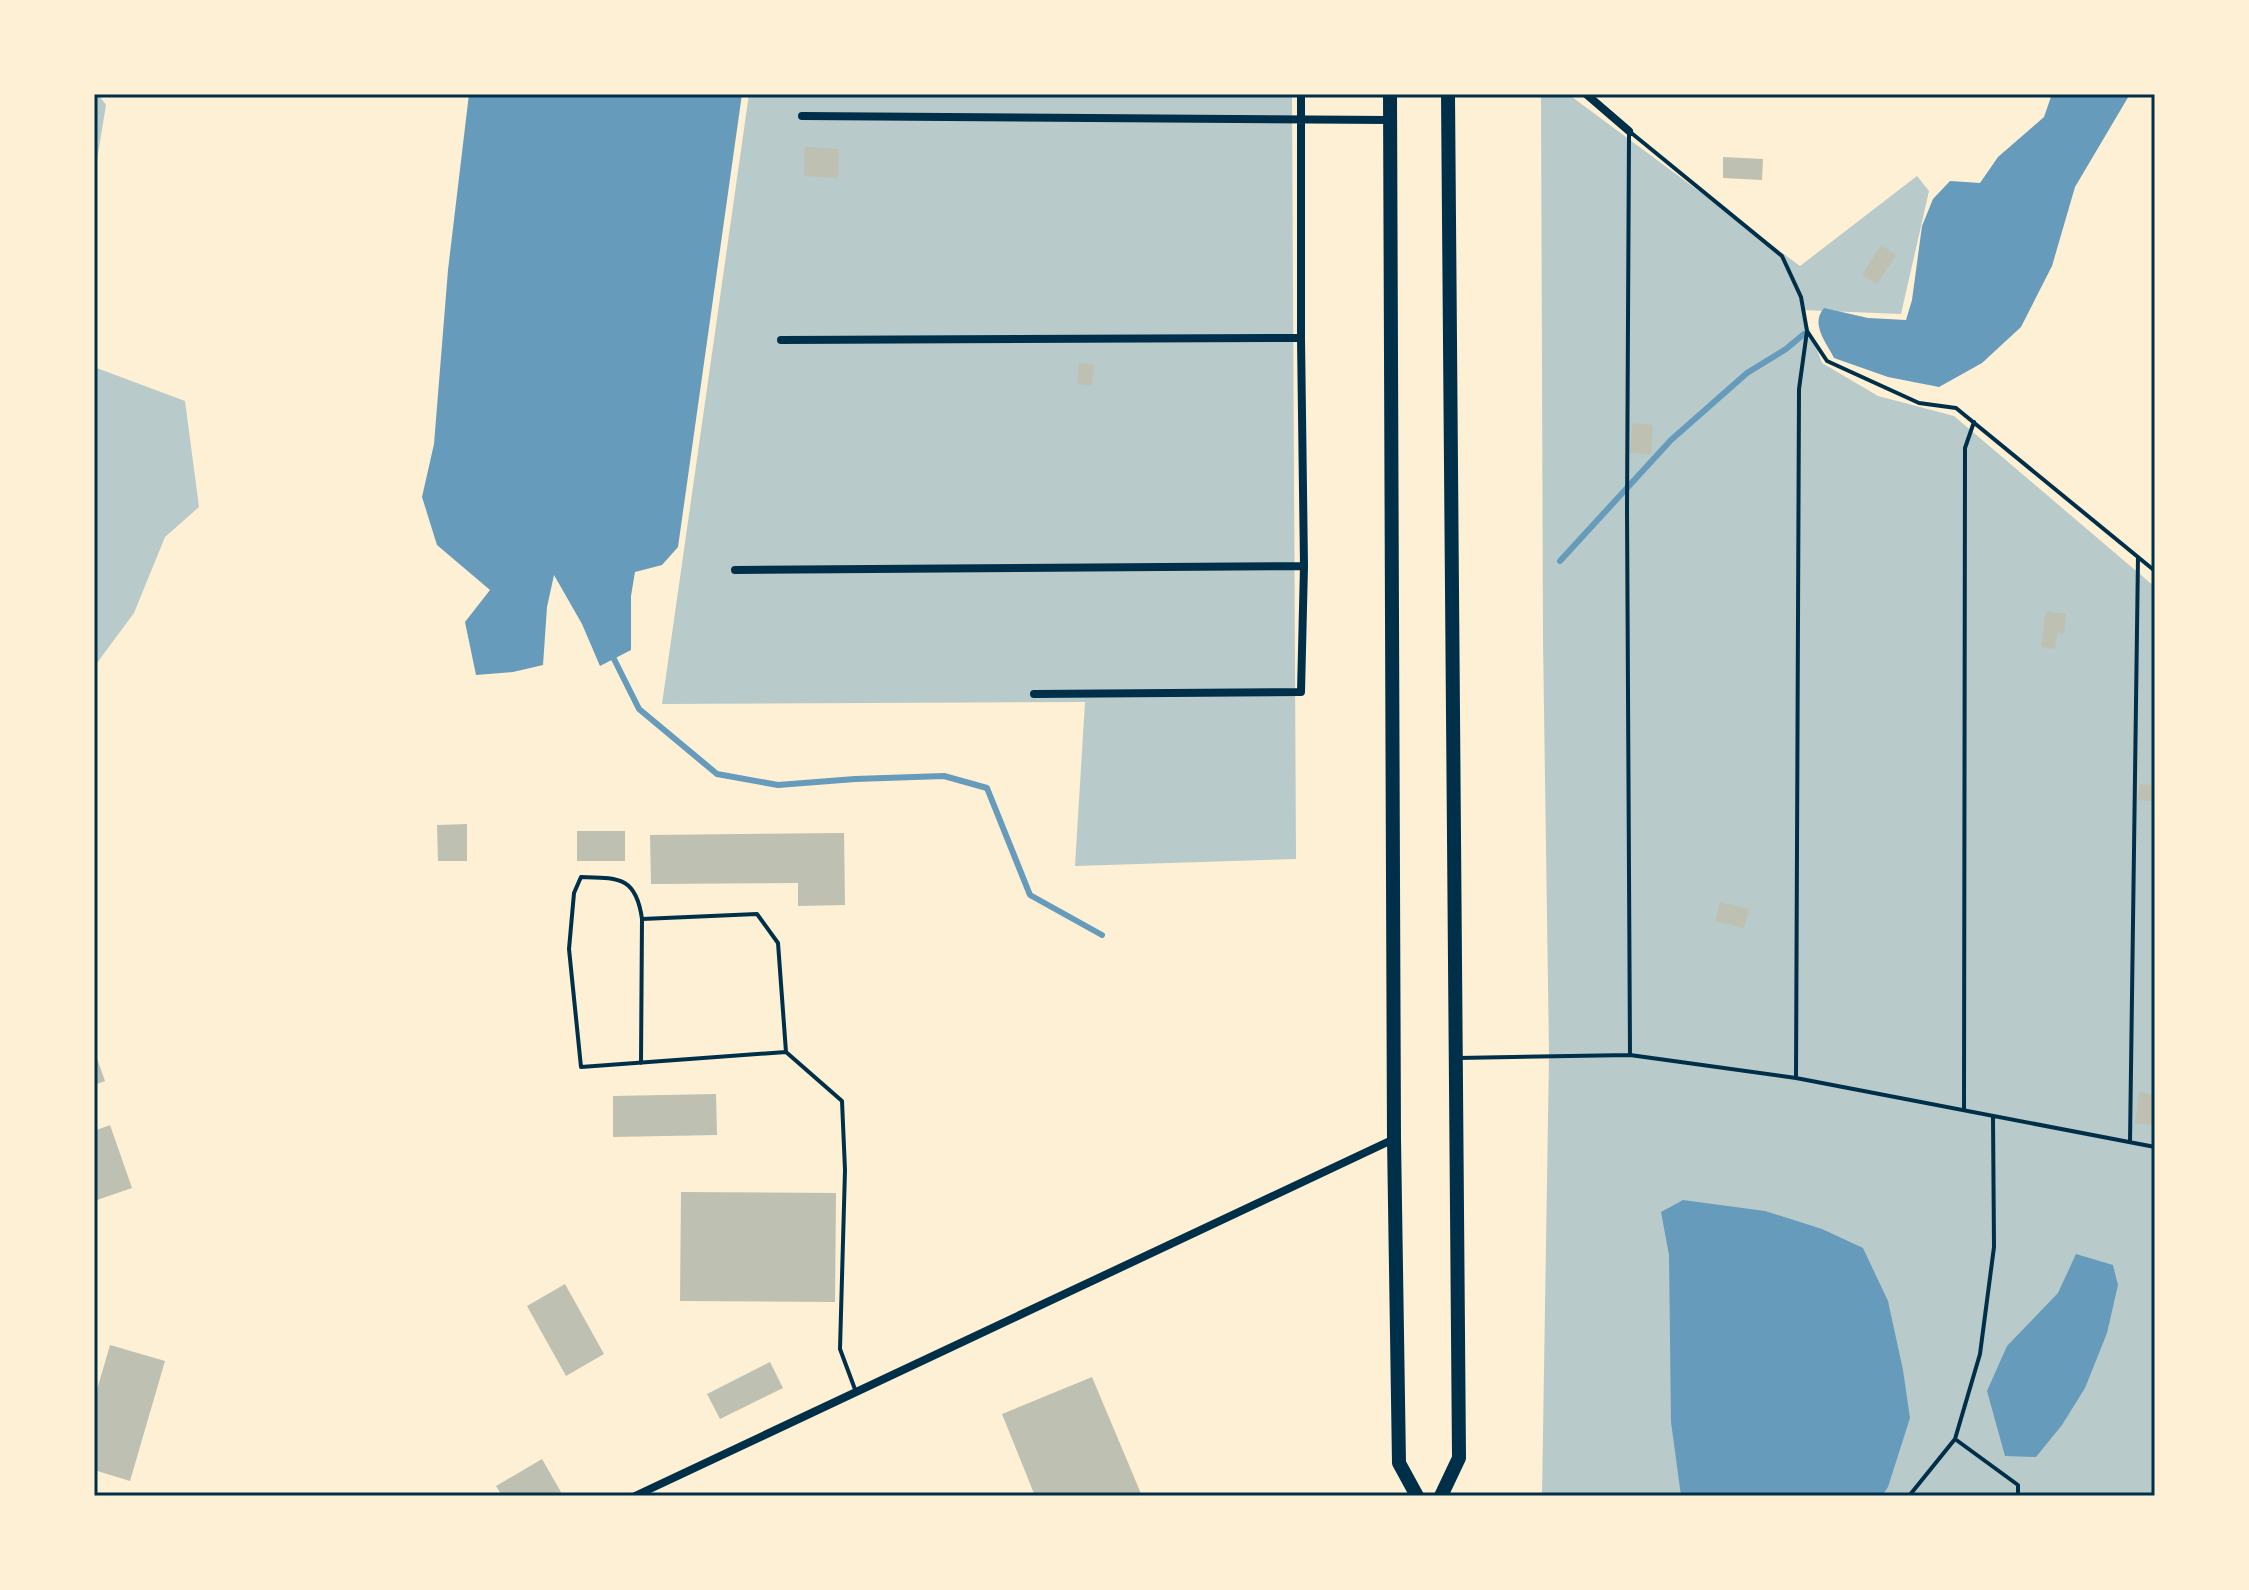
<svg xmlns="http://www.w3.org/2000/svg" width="2249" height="1590" font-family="'Work Sans',sans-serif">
  <rect width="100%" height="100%" fill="#fdf0d5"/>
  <path fill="#b9caca" d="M94,94H98L106,105L94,178Z
    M749,94H1292L1296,859L1075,866L1085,702L662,704Z
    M1541,94H1568L1800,266L1917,176L1929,191L1901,314L1802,310L1822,363L1878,396L1954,416L2155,587V1496H1542L1549,1055L1543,640Z
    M94,367L185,401L199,507L165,537L134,613L94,667Z"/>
  <path fill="#669bbc" d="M469,94H742L678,547L662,565L635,572L631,596V650L600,666L582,624L554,575L547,607L543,665L513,672L476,675L465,622L490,590L437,545L422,497L434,444L448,270Z
    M2052,94H2130L2075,187L2052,266L2021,327L1982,363L1939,387L1888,377L1834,358C1826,342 1810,324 1824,308L1868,318L1906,320L1912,300L1922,226L1933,199L1950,181L1980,183L1998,157L2044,117Z
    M1683,1200L1765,1211L1822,1229L1863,1248L1888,1301L1903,1370L1910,1418L1888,1487L1882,1496H1681L1671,1422L1669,1255L1661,1212Z
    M2076,1254L2113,1265L2118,1285L2107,1333L2085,1388L2062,1425L2036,1457L2005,1456L1987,1391L2007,1346L2058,1293Z"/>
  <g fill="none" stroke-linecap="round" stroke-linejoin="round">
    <path stroke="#669bbc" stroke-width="6" d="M1560,561L1671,440L1747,373L1786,349L1804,334
      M614,659L639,709L717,774L778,785L855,779L944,776L987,788L1030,895L1102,935"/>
  </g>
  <path fill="#bec0b2" d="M805,147L839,149L838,178L804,176Z
    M1723,157L1763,159L1762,180L1723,178Z
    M1881,245L1896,255L1877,284L1862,275Z
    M1079,363L1094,365L1092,386L1077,384Z
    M1632,423L1653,425L1651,454L1630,453Z
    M2046,611L2066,614L2064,634L2057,633L2055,649L2041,647Z
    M2140,784L2155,785V802L2138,800Z
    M467,824V861H438L437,825Z
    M577,831H625V861H577Z
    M844,833L845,905L798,906V883L651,884L650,835Z
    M1720,902L1749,909L1744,928L1715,921Z
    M94,1050L105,1081L94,1085Z
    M2139,1092L2155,1095L2152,1125L2135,1123Z
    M716,1094L717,1135L613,1137V1096Z
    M110,1125L132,1188L97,1200L94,1191V1131Z
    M681,1192L836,1193L835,1302L680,1301Z
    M565,1284L604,1354L566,1376L527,1306Z
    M110,1345L165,1361L130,1481L94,1470V1400Z
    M770,1362L783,1388L720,1419L707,1394Z
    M1092,1377L1142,1496H1035L1002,1414Z
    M542,1459L561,1492L554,1496H502L496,1486Z"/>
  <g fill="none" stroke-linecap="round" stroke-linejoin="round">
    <path stroke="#003049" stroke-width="4" d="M1629,131L1782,256L1801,297L1807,331L1827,361L1919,403L1956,408L2155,571
      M1629,133L1627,510L1630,1055
      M786,1052L581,1067L569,949L574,893L581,877C618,878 636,876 642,919L757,914L778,943L786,1052L842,1101L845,1170L840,1349L856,1392
      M1458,1058L1630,1055L1796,1078L2155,1147
      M641,1063L642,919
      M1796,1078L1799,389L1807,331
      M1964,1110L1965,448L1974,422
      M2130,1142L2138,557
      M1955,1439L2018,1485V1496
      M1909,1496L1955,1439L1980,1354L1994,1247L1993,1117"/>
    <path stroke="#003049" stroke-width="8" d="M1586,94L1629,131
      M802,116L1389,120
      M781,340L1301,338V94
      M735,570L1304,566L1301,338
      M1034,694L1301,692L1304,566
      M635,1496L1394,1139"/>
    <path stroke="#003049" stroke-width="14" d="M1390,94L1394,1139L1399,1463L1417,1496
      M1441,1496L1459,1458L1448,94"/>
  </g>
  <rect width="2249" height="1590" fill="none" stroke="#fdf0d5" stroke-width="192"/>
  <rect x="96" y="96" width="2057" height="1398" fill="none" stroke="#003049" stroke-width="3"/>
</svg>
